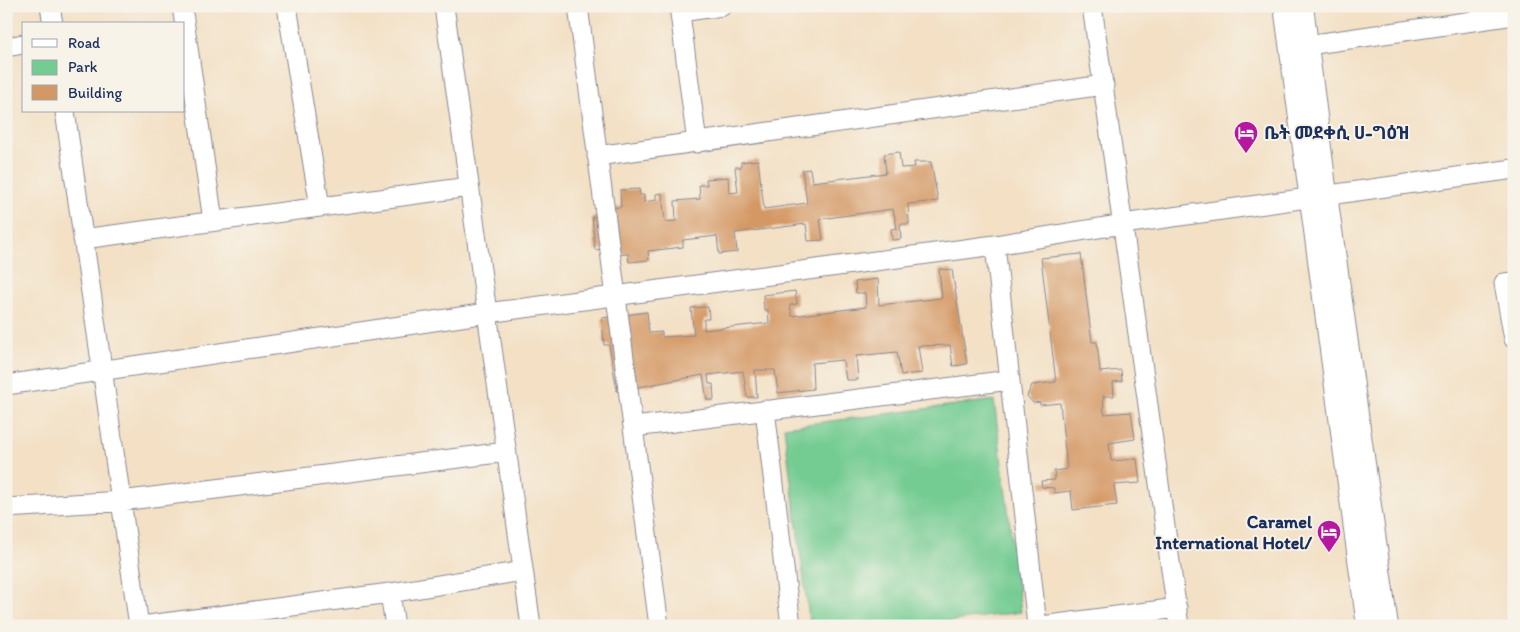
<svg xmlns="http://www.w3.org/2000/svg" width="1520" height="632" font-family="Itim,'Noto Sans Ethiopic',sans-serif">
  <rect width="100%" height="100%" fill="#f7f3e8"/>
  <filter id="ink" filterUnits="userSpaceOnUse"><feTurbulence type="fractalNoise" baseFrequency=".02" numOctaves="2"/><feDisplacementMap in="SourceGraphic" scale="10" xChannelSelector="R" yChannelSelector="G"/><feConvolveMatrix kernelMatrix="1 2 1 2 8 2 1 2 1" color-interpolation-filters="sRGB"/></filter>
  <filter id="wash" filterUnits="userSpaceOnUse"><feTurbulence type="fractalNoise" baseFrequency=".0096" numOctaves="4" result="noise"/><feDisplacementMap in="SourceGraphic" scale="20" xChannelSelector="R" yChannelSelector="G"/><feGaussianBlur stdDeviation="1.12" result="paint"/><feColorMatrix in="noise" values="0 0 0 0 0 0 0 0 0 0 0 0 0 0 0 0 0 1.4 0 .05"/><feComposite in="paint" operator="in"/></filter>
  <g filter="url(#wash)">
    <rect width="100%" height="100%" fill="#f3e0c5"/>
    <path fill="#74cc93" stroke="#487e78" d="M994,400L1021,612L915,626H810L784,427Z"/>
    <g id="blocks">
      <path fill="#d49865" d="M899,152L901,168L915,167L914,162H931L938,201L908,204L909,224H900L901,239L892,240L891,229L897,228L893,209L820,219L823,240L808,241L806,224L735,233L737,252L719,254L717,236L683,240V247L648,251L649,260L629,262L628,254L609,255V248L595,250L592,217L604,216V208L621,207L620,190L639,189L640,195H644V202L656,200V194L662,193L665,222L676,221L675,201L700,199L699,185H707L706,179L728,177L729,193L738,192L735,167H741V162L758,160L764,209L807,203L802,170L810,169L812,182L886,173L884,154Z
        M1081,254L1092,342H1097L1100,372L1121,370L1122,381L1113,382L1114,396H1103L1104,414L1131,412L1135,439L1109,443L1111,461L1137,459L1140,483L1114,485L1117,505L1073,510L1071,491L1054,493V488L1042,487L1041,481L1055,480L1054,471L1067,469L1060,403L1040,405V402L1033,403L1027,396L1032,385L1056,382L1041,258Z
        M939,269L952,270L967,364L953,366L950,345L918,346L922,373L901,375L897,352L856,356L858,380H846L843,360L812,363L813,389L778,393L775,370H755L757,397H747L743,371L708,375L709,384H713L714,400H707L703,375L617,391L609,345H604L602,318L647,312L649,333L662,332V337L694,335L691,308L708,307L709,319H704V330L769,323L768,310H764L763,295L795,291L797,304L790,305L792,316L866,307L865,293H856L855,282L878,279L879,305L942,298Z"/>
    </g>
  </g>
  <g filter="url(#ink)">
    <use href="#blocks" fill-opacity="0" stroke="#878892" stroke-width="1"/>
    <g fill="none" stroke-linecap="round" stroke-linejoin="round">
      <defs>
        <path id="minor" d="M50,6L53,24
          M182,6L213,221
          M287,6L320,207
          M444,6L531,626
          M578,6L659,626
          M679,6L697,143
          M1092,6L1179,626
          M680,12L722,6
          M6,47L24,44
          M1294,47L1514,15
          M65,111L139,626
          M597,156L1104,85
          M83,239L469,187
          M995,245L1037,626
          M1514,282L1504,283L1514,339
          M6,385L487,313L995,245L1123,224L1514,169
          M765,410L791,626
          M634,427L1010,380
          M6,508L121,501L506,452
          M390,593L395,626
          M141,626L390,593L523,571
          M1042,626L1177,608"/>
        <path id="tertiary" d="M1285,6L1368,626
          M1302,6L1326,195L1387,626"/>
      </defs>
      <use href="#minor" stroke="#878892" stroke-width="21"/>
      <use href="#tertiary" stroke="#878892" stroke-width="24"/>
      <use href="#minor" stroke="#fff" stroke-width="19"/>
      <use href="#tertiary" stroke="#fff" stroke-width="22"/>
    </g>
  </g>
  <defs>
    <symbol id="hotel-pin" viewBox="-11 -11 22 30"><path d="M0 17L-7.5 6A9.5 9.5 0 1 1 7.5 6Z" fill="#b5179e" stroke="#f7f3e8"/><path d="M-6-4.5h1.5V1H6V5H4.5V3h-9V5H-6ZM-4 0a1.8 1.8 0 1 1 3.6 0ZM.5 0V-2.5h3Q6-2.5 6 0Z" fill="#fff"/></symbol>
  </defs>
  <g fill-rule="evenodd">
    <use href="#hotel-pin" x="1232" y="119" width="28" height="38"/>
    <use href="#hotel-pin" x="1315" y="518" width="28" height="38"/>
  </g>
  <g text-anchor="middle" dominant-baseline="central" stroke-width="4" stroke-linejoin="round" paint-order="stroke">
    <g font-size="18" font-weight="bold" fill="#1b2f5e" stroke="#f7f3e8" text-anchor="start">
      <text x="1264" y="133">ቤት መደቀሲ ሀ-ግዕዝ</text>
      <text x="1312" y="522" text-anchor="end">Caramel<tspan x="1312" dy="21">International Hotel/</tspan></text>
    </g>
  </g>
  <rect width="1520" height="632" fill="none" stroke="#f7f3e8" stroke-width="25"/>
  <rect x="22" y="22" width="162" height="90" fill="#f7f3e8" stroke="#9fa5b1"/>
  <rect x="32" y="39" width="25" height="8" fill="#ffffff" stroke="#9fa5b1"/>
  <text x="68" y="48" font-size="15" fill="#1b2f5e">Road</text>
  <rect x="32" y="60" width="25" height="15" fill="#74cc93" stroke="#9fa5b1"/>
  <text x="68" y="72" font-size="15" fill="#1b2f5e">Park</text>
  <rect x="32" y="85" width="25" height="15" fill="#d49865" stroke="#9fa5b1"/>
  <text x="68" y="98" font-size="15" fill="#1b2f5e">Building</text>
</svg>
